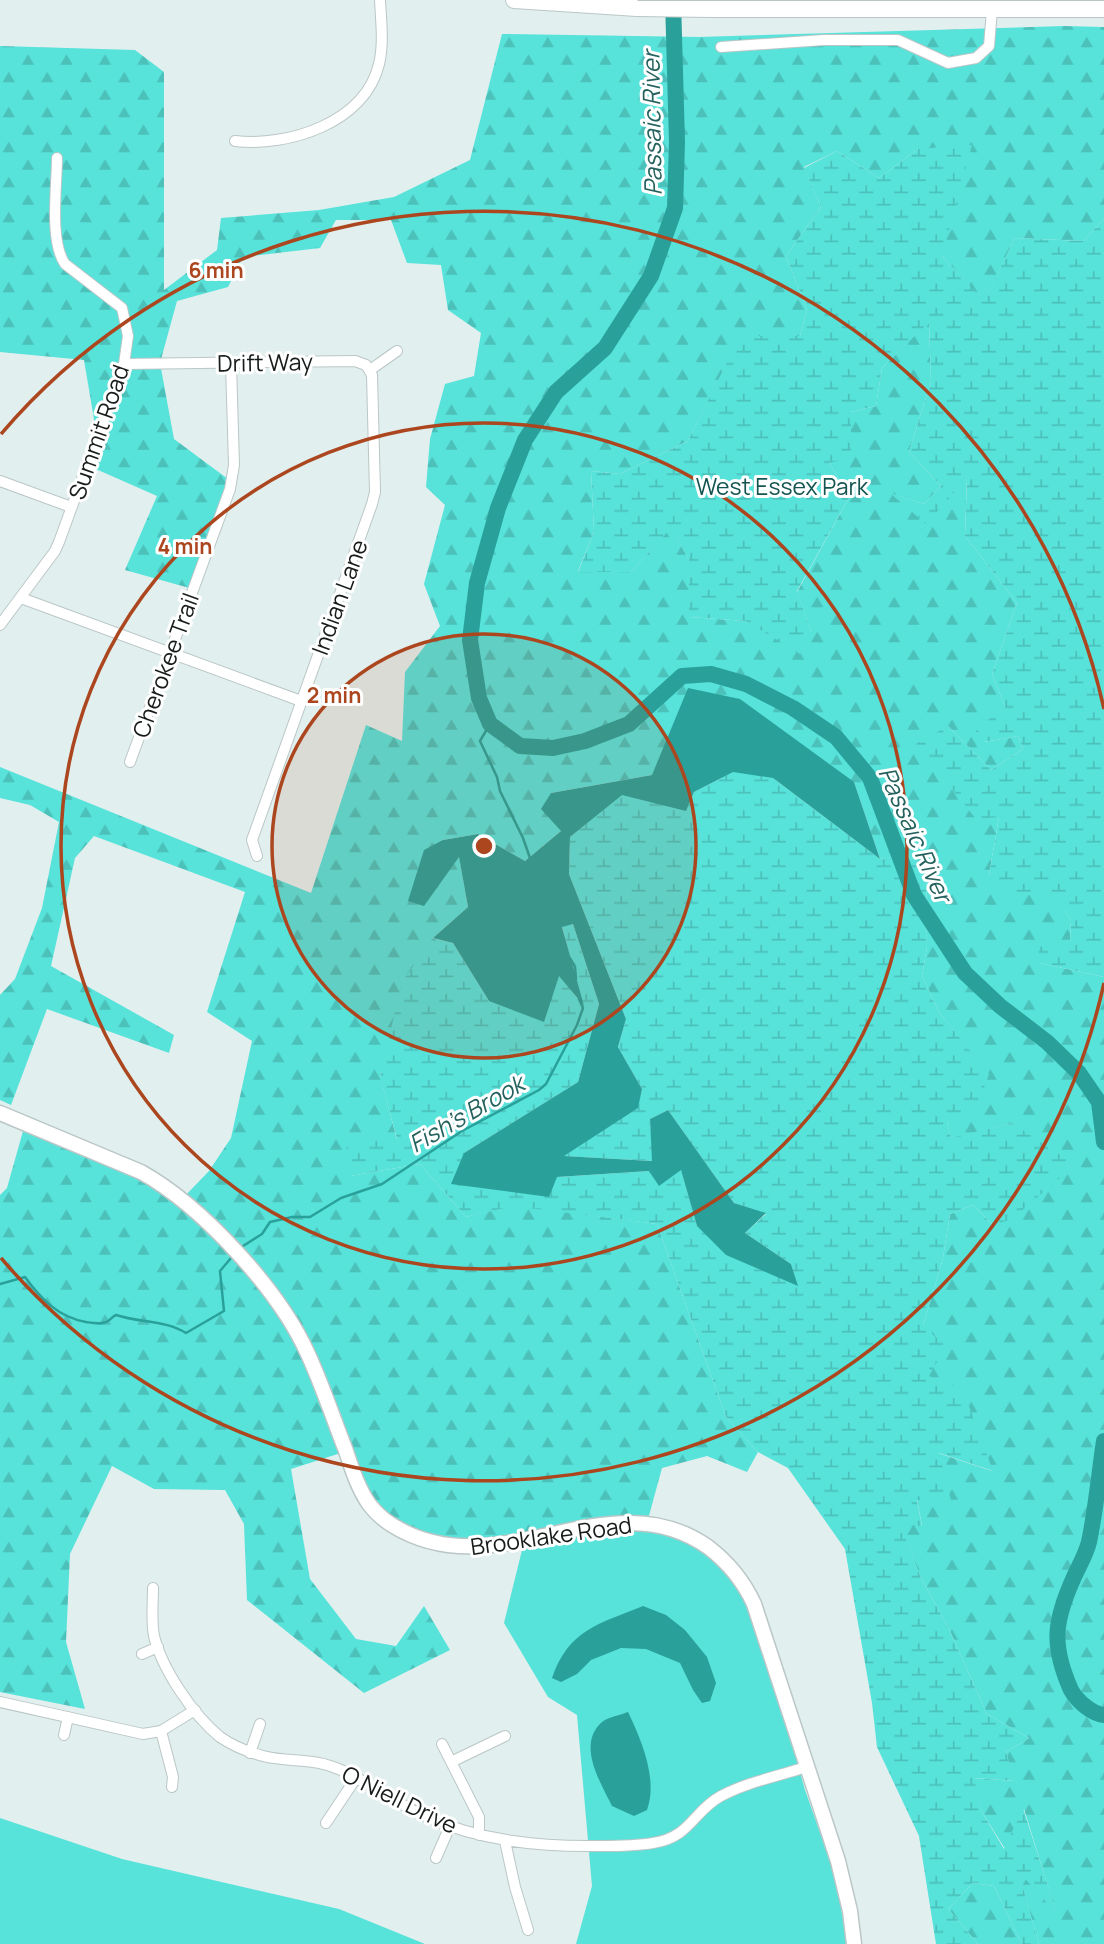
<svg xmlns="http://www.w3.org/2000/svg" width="1104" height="1944" font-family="Manrope,sans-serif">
  <defs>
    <pattern id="forest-firs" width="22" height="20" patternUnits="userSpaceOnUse" patternTransform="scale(1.75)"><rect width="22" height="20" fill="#57e2da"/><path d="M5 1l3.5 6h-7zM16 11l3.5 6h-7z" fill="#4bc1ba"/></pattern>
    <pattern id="wetland-marsh" width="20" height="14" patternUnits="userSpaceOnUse" patternTransform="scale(1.75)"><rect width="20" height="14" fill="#57e2da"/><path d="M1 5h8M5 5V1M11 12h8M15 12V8" fill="none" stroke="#4bc1ba"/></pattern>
  </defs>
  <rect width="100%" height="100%" fill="#e1efee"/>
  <path fill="#57e2da" d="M647,1523L714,1550L751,1596L805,1790L836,1878L847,1944H576L592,1886L577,1715L548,1697L504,1623L524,1542Z
    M0,1818L122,1859L339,1909L425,1944H0Z"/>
  <path fill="url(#forest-firs)" d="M1064,26L1104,27V219L1083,241L1015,238L984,302L942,256L918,149L879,178L837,151L804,167L821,207L786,256L807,310L800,336H741L688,441L620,474L591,471L594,532L578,571L631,572L671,527L689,560V617L746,621L811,631L797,592L850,496L829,463L851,412L876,406L882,368L929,321L931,382L909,452L941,486L924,504L892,494L926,523L967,476L965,536L1017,603L992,674L1005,707L984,742L1018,736L1023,749L991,770L948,726L999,817L989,875L1055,896L1071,920L1070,943L1040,963L1104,977V1944H1039L1017,1869L1056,1912L1024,1809L1005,1849L982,1812L973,1778L1014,1781L1006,1752L1029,1738L987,1714L949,1629L921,1578L897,1518L922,1526L917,1499L938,1453L992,1471L929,1377L923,1326L943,1258L950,1214L973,1205L993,1225L1012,1123L951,1139L947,1122L988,1074L939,1012L922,976L927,947L926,852L880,859L854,782L652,775L551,793L561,831L525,861L478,834L443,840L424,905L459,856L468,907L433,938L380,1075L397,1140L350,1176L420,1164L466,1217L513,1205L657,1224L726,1417L758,1452L747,1472L707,1456L662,1468L647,1523L453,1547L399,1528L373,1507L350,1450L291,1469L310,1579L356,1639L396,1646L424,1606L450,1650L364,1693L247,1600L244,1524L225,1490L154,1489L112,1466L70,1554L66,1642L85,1709L0,1692V1195L7,1188L25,1124L183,1198L209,1171L231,1138L252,1041L207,1012L245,892L94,836L75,858L51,966L174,1035L169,1053L47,1009L11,1105L0,1100V995L15,979L42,908L59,822L30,805L0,798V767L311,893L366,725L402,741L405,672L440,626L424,584L445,505L426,487L430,439L445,384L474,376L481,333L448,310L441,265L407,263L391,220H336L320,248L243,257L228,287L177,301L160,363L174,439L232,482L193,589L125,570L157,496L89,466L98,443L84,360L0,352V46L135,50L164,72V290L217,250L221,218L319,210L394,197L470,160L502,34L699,37Z
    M973,1883L994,1886L1022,1944H978L948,1909Z"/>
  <path fill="url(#wetland-marsh)" d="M972,145L942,256L984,301L1015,238L1083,241L1104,219V977L1040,963L1038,947L1070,943L1071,920L1054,896L1003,894L989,875L999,817L976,819L916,744L948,726L991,770L1023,749L1018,736L984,742L975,730L1005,707L992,674L1017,603L965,536L967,478L926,524L890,493L924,504L941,486L909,452L931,382L929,322L882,368L876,406L851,412V458L829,463L850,496L797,591L811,631L800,654L746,621L689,617V560L671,528L631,572H578L594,532L591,471L620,474L688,441L740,336H800L807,310L786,256L821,207L804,168L837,151L879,178L918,149Z
    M733,772L773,778L880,859L926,851L927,947L922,976L939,1012L989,1074L976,1110L947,1122L951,1138L1012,1123L1075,1165L1012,1219L993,1225L973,1205L950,1214L943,1258L923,1326L946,1346L929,1376L963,1390L993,1471L939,1453L951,1500H917L922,1527L898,1519L921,1578L949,1629L987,1714L1029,1738L1006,1752L1015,1781L974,1778L982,1812L1004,1849L1023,1808L1057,1914L1018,1871L1039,1944H1022L994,1886L973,1883L948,1909L978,1944H936L919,1836L877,1747L872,1703L845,1549L788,1468L758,1452L726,1417L657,1224L513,1206L466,1217L420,1164L350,1176L345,1137L397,1139L380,1076L402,982L433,938L453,943L489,1001L559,975L582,1004L562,926L573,924L599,1004L578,1082L464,1153L557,1177L681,1169L697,1226L797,1285L791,1264L745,1233L766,1214L734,1203L668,1110L650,1119L653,1161L563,1156L637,1108L642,1089L618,1047L626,1019L569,874L570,837L622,794L686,810L694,792Z"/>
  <path fill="#29a19a" d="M688,688L740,699L854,782L880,859L773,778L733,772L694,792L686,811L622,795L570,837L569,874L626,1019L618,1047L642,1089L638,1108L564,1156L652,1161L650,1119L668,1110L734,1203L766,1213L745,1233L791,1264L798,1286L726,1255L697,1226L681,1170L659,1186L649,1171L557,1177L549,1197L451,1184L464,1153L578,1082L599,1004L573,924L562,927L584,1006L559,976L544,1022L489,1001L453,943L433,938L468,907L459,857L424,906L408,901L424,850L443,840L478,834L525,861L561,831L541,809L551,793L652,775Z
    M643,1606L666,1615L685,1630L707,1657L716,1683L710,1701L702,1703L693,1690L680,1663L646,1649L621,1648L591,1660L577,1674L561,1682L552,1678C569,1629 599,1624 643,1606Z
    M628,1712C642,1741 658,1780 647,1810L634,1816L612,1806C601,1783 576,1745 602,1722C608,1717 621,1715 628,1712Z"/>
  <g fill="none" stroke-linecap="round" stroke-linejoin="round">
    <path stroke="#29a19a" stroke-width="2.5" d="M490,724L480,741L497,777L500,791L523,838L530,858
      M570,958L575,967L576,979
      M243,1246L262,1234L270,1222L292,1217H310L341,1198L382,1184L462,1131L539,1090L546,1084L577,1025L583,1008L579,999
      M0,1284L25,1277C41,1299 58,1317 86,1322C93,1323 102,1325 108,1321C111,1319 113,1316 116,1315C140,1323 165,1320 186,1333L224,1311L220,1271L231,1258"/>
    <path stroke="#29a19a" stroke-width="16" d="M673,0L677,142L675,208L651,276L605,348L556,392L525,440L498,508L477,583L470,640L479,698L490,724L520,746L553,748L585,741L629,724L682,676L711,674L746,684L793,708L836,737L870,778L914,895L965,973L1000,1006L1047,1042L1079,1073L1099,1102L1104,1142
      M1104,1441C1099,1474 1096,1509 1089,1542C1086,1554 1079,1566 1074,1577C1054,1621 1051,1645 1071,1690C1077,1701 1092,1714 1104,1715"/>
    <defs>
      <path id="street" d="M721,47L824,40H898L948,63L976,58L989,46L992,10
        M235,141C288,147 365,123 379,64C384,44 381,21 380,0
        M124,364L355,361L366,365L372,375L375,492L372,504L252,840L257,856
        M370,370L397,351
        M0,481L71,507
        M21,598L301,701
        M0,625L55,551L59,542L124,364L128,336L122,308L65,264C49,241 57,186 57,158
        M130,762L230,489L234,465L231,364
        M153,1588C153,1604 151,1620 154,1636C162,1669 193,1715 220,1737C233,1746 248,1752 263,1756C290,1763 313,1757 341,1770C370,1783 395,1802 424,1816C480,1841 540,1847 600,1846C618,1846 636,1846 653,1843C691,1837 693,1811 721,1796C747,1782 779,1776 806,1767
        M142,1654L158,1647
        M0,1702L143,1734L161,1731L195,1710
        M161,1731L173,1777L172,1787
        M64,1735L68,1717
        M442,1744L479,1817V1835
        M250,1753L260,1724
        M451,1762L505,1736
        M326,1823L356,1778
        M505,1841L515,1887L528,1930
        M436,1858L450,1826"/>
      <path id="secondary" d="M0,1113L141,1172C202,1206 278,1289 307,1352C322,1384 333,1418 346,1451C352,1469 358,1488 369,1504C375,1512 384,1520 392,1525C498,1591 608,1476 708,1547C729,1563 743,1580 754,1604L838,1861L850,1911L854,1944"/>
      <path id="primary" d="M514,0L637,8L711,9H1104"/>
    </defs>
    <use href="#street" stroke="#bac7c6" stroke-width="12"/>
    <use href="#secondary" stroke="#bac7c6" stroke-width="17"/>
    <use href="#primary" stroke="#bac7c6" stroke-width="18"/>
    <use href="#street" stroke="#fff" stroke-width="10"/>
    <use href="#secondary" stroke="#fff" stroke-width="14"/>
    <use href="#primary" stroke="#fff" stroke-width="16"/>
  </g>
  <circle cx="484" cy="846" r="212" fill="#ac461f" fill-opacity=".12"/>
  <g fill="none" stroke="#ac461f" stroke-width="3.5">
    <circle cx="484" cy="846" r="212"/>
    <circle cx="484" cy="846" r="423"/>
    <path d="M1104 983A635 635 0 0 1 1 1258M1 434A635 635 0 0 1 1104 709"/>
  </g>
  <g text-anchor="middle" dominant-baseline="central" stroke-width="6" stroke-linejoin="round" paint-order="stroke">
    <g font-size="23" fill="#171c1b" stroke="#fff">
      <text transform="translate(265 362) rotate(-1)">Drift Way</text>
      <text transform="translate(98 432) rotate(-71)">Summit Road</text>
      <text transform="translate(339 597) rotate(-70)">Indian Lane</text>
      <text transform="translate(165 665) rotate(-70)">Cherokee Trail</text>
      <text transform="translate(551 1535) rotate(-8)">Brooklake Road</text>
      <text transform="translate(400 1799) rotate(26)">O Niell Drive</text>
    </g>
    <g font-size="23" fill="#145551" stroke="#fff">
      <text x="782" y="486">West Essex Park</text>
    </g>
    <g font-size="24" font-style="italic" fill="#25625e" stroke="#fff">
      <text transform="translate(651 123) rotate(-91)">Passaic River</text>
      <text transform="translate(916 834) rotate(66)">Passaic River</text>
      <text transform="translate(466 1113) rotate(-30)">Fish's Brook</text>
    </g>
  </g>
  <circle cx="484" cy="846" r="10" fill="#ac461f" stroke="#fff" stroke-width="3.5"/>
  <g font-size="21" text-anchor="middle" font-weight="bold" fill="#ac461f" stroke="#fff" stroke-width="6" stroke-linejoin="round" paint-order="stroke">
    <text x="216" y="278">6 min</text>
    <text x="185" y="554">4 min</text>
    <text x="334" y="703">2 min</text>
  </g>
</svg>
